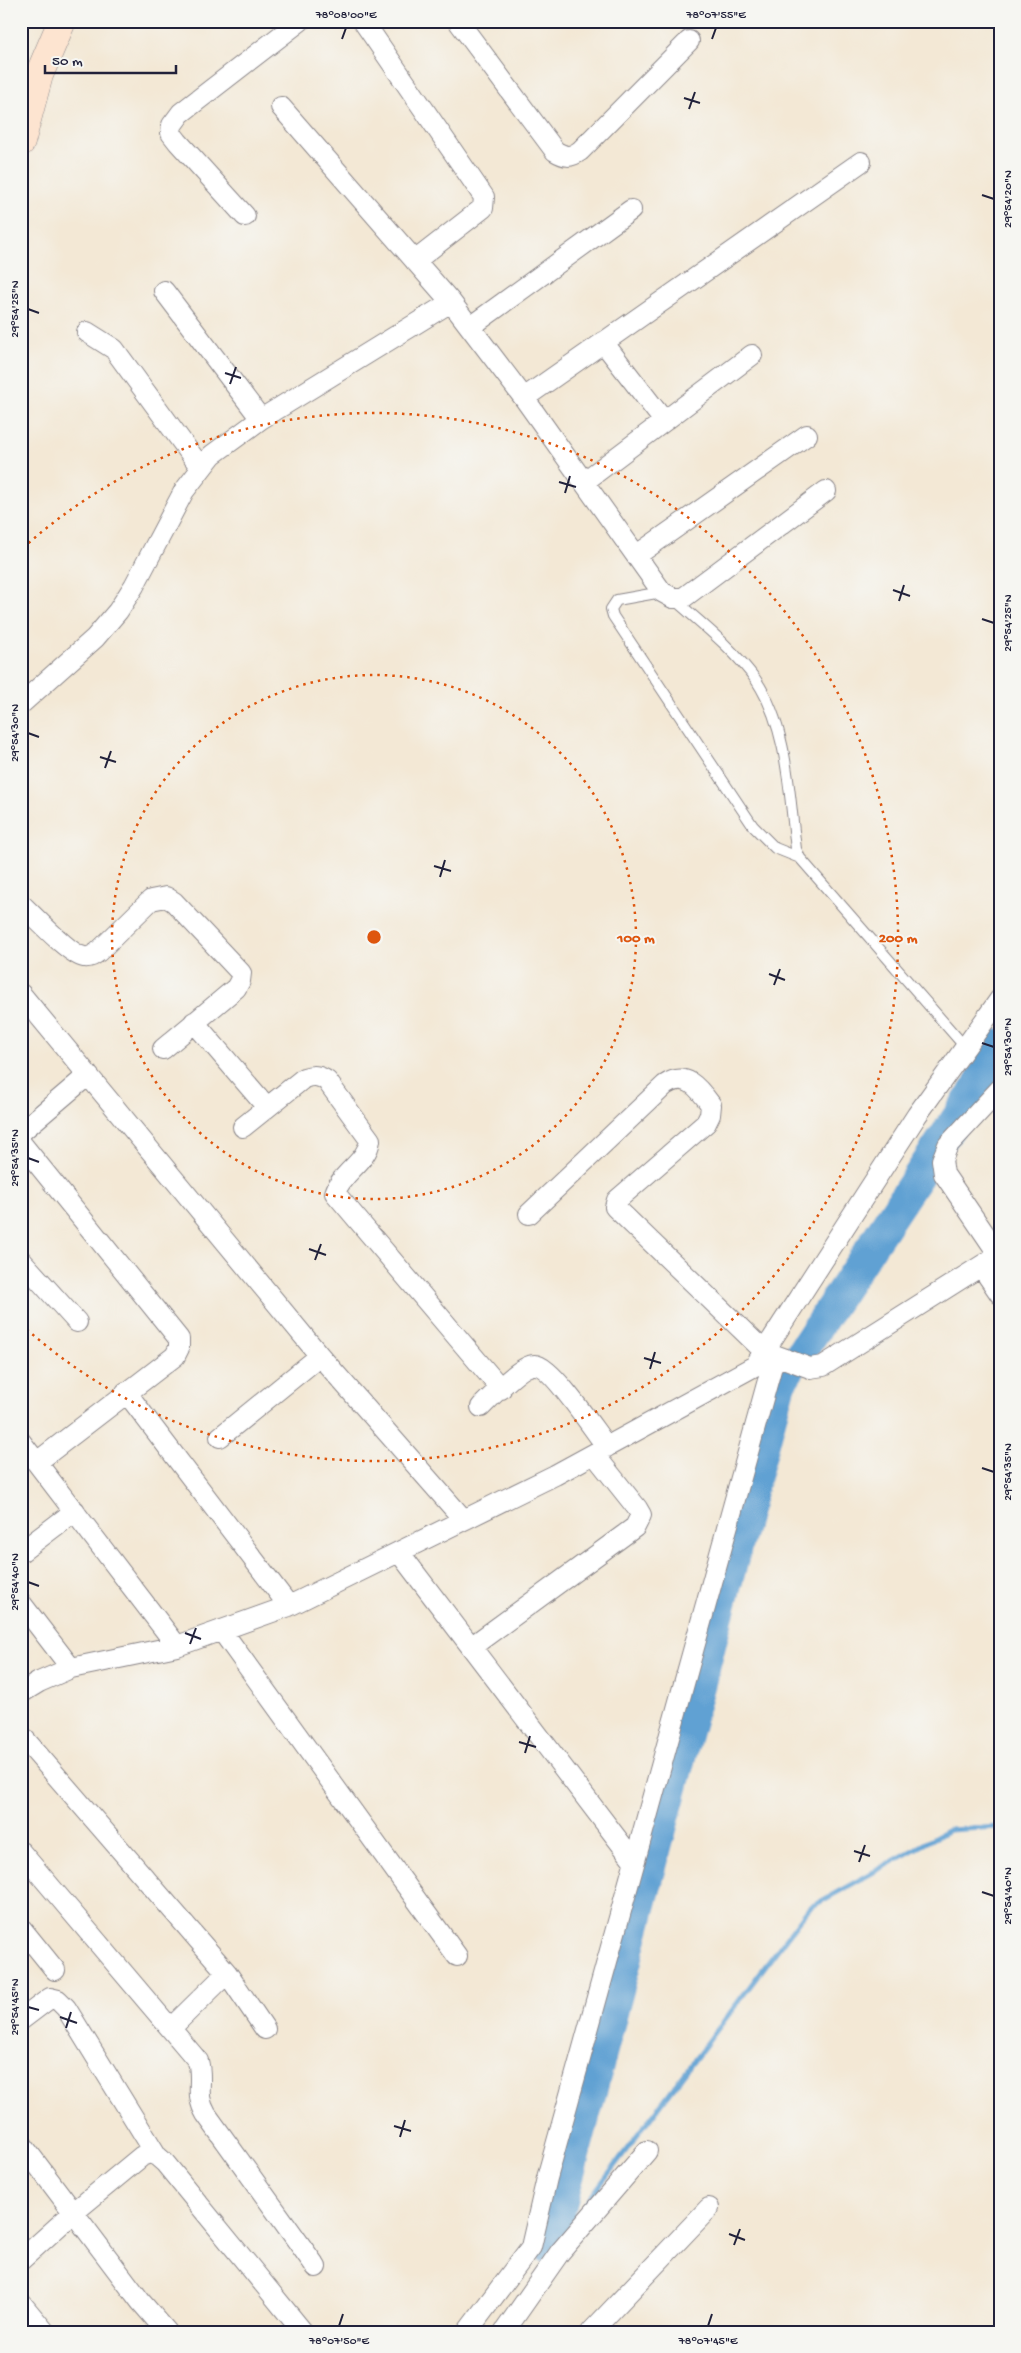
<svg xmlns="http://www.w3.org/2000/svg" width="1021" height="2353" font-family="'Gochi Hand',sans-serif">
  <rect width="100%" height="100%" fill="#f6f6f2"/>
  <filter id="ink" filterUnits="userSpaceOnUse"><feTurbulence type="fractalNoise" baseFrequency=".02" numOctaves="2"/><feDisplacementMap in="SourceGraphic" scale="10" xChannelSelector="R" yChannelSelector="G"/><feConvolveMatrix kernelMatrix="1 2 1 2 8 2 1 2 1" color-interpolation-filters="sRGB"/></filter>
  <filter id="wash" filterUnits="userSpaceOnUse"><feTurbulence type="fractalNoise" baseFrequency=".0096" numOctaves="4" result="noise"/><feDisplacementMap in="SourceGraphic" scale="20" xChannelSelector="R" yChannelSelector="G"/><feGaussianBlur stdDeviation="1.12" result="paint"/><feColorMatrix in="noise" values="0 0 0 0 0 0 0 0 0 0 0 0 0 0 0 0 0 1.4 0 .05"/><feComposite in="paint" operator="in"/></filter>
  <g filter="url(#wash)">
    <rect width="100%" height="100%" fill="#f3e8d5"/>
    <g fill="none" stroke-linecap="round" stroke-linejoin="round">
      <path stroke="#60a1d3" stroke-width="5" d="M566,2230L809,1908L949,1830L1000,1827"/>
      <path stroke="#60a1d3" stroke-width="31" d="M551,2250L554,2232L780,1384L977,1087L1000,1044"/>
    </g>
  </g>
  <g filter="url(#ink)">
    <g fill="none" stroke-linecap="round" stroke-linejoin="round">
      <defs>
        <path id="lane" d="M662,592L617,600L611,609L613,616L753,826L775,848L800,858
          M675,600C703,625 734,649 756,680C788,728 789,793 796,849L800,858L966,1048"/>
        <path id="street" d="M363,21L484,197L483,208L415,261
          M458,21L555,151C565,157 570,158 580,151L689,41
          M281,107L451,302L524,398L662,592L673,598H683L826,491
          M245,216L178,142L171,133L172,125L181,113L300,21
          M164,291L261,419
          M470,327L631,210
          M87,332L114,349L201,468
          M603,342L664,421
          M524,398L861,162
          M585,481L752,355
          M637,555L807,435
          M21,704L95,638L118,611L134,586L184,491L212,455L261,419L451,302
          M21,904C33,915 70,955 84,957C90,958 94,955 98,952L151,900L166,897L174,902L241,973L240,981L236,988L163,1049
          M21,994L320,1356L464,1520
          M194,1022L266,1106
          M243,1127L304,1078C313,1075 319,1075 327,1081L370,1140C367,1163 342,1171 335,1193L501,1389
          M21,1132L88,1075
          M21,1143L179,1339V1348L175,1356L37,1462
          M529,1214L665,1085C686,1071 698,1087 711,1105L710,1115L706,1123L617,1200L615,1207L764,1351
          M999,1255L944,1174L942,1160L948,1145L1000,1089
          M21,1260L77,1322
          M981,1266L1000,1294
          M758,1361L917,1115L1000,999
          M126,1392L289,1606
          M481,1407C491,1397 521,1365 534,1365C551,1364 595,1432 607,1447
          M220,1437L320,1356
          M21,1442L177,1646
          M21,1552L75,1511
          M399,1552L634,1861
          M21,1603L71,1668
          M222,1631L457,1956
          M471,1647L635,1527L641,1515L637,1508L594,1454
          M21,1693L39,1682L71,1668L177,1646L289,1606L555,1475L775,1355L810,1368L823,1366L1000,1254
          M21,1735L227,1973L265,2029
          M21,1852L198,2061C204,2082 194,2093 206,2114L316,2267
          M21,1928L55,1970
          M21,2020L50,1998L58,2000L66,2008L157,2156
          M171,2028L227,1973
          M21,2143L141,2302L167,2332
          M21,2260L73,2213L142,2156L150,2153L157,2156L165,2163L303,2332
          M21,2303L45,2332
          M467,2332L531,2247L547,2178L775,1355
          M504,2332L560,2252L647,2151
          M591,2332L709,2208"/>
        <path id="secondary" d="M21,142L39,75L62,21"/>
      </defs>
      <use href="#lane" stroke="#8a8588" stroke-width="12"/>
      <use href="#street" stroke="#8a8588" stroke-width="22"/>
      <use href="#secondary" stroke="#8a8588" stroke-width="29"/>
      <use href="#lane" stroke="#fff" stroke-width="10"/>
      <use href="#street" stroke="#fff" stroke-width="20"/>
      <use href="#secondary" stroke="#fde4d0" stroke-width="28"/>
    </g>
  </g>
  <path fill="none" stroke="#22223b" stroke-width="2" d="M342,39L346,28M712,39L716,28M684,98L700,103M689,109L695,92M982,195L994,199M28,309L39,313M225,373L241,378M230,384L236,367M559,482L576,487M565,493L570,476M893,590L910,596M899,601L904,585M982,619L994,623M28,733L39,737M100,757L116,762M105,768L111,751M434,866L451,871M440,877L445,860M769,974L785,980M774,985L780,969M982,1043L994,1047M28,1158L39,1162M309,1249L326,1255M315,1260L321,1244M644,1358L661,1363M650,1369L655,1352M982,1468L994,1472M28,1582L39,1586M185,1633L201,1639M190,1644L196,1628M519,1742L536,1747M525,1753L530,1736M854,1851L870,1856M859,1862L865,1845M982,1892L994,1896M28,2007L39,2010M60,2017L77,2023M66,2028L71,2012M394,2126L411,2131M400,2137L405,2120M729,2234L745,2240M734,2245L740,2229M339,2326L343,2314M708,2326L712,2314"/>
  <g fill="none" stroke="#de560e" stroke-width="2.5" stroke-dasharray="2.5 5">
    <circle cx="374" cy="937" r="262"/>
    <path d="M23 548A524 524 0 1 1 23 1326"/>
  </g>
  <circle cx="374" cy="937" r="8" fill="#de560e" stroke="#f6f6f2" stroke-width="2.5"/>
  <g font-size="15" text-anchor="middle" font-weight="bold" fill="#de560e" stroke="#f6f6f2" stroke-width="4" stroke-linejoin="round" paint-order="stroke">
    <text x="636" y="942">100 m</text>
    <text x="898" y="942">200 m</text>
  </g>
  <rect width="1021" height="2353" fill="none" stroke="#f6f6f2" stroke-width="55"/>
  <path d="M45 65v8h131v-8" fill="none" stroke="#22223b" stroke-width="2.5"/>
  <text x="52" y="65" font-size="15" fill="#22223b" stroke="#f6f6f2" stroke-width="4" paint-order="stroke">50 m</text>
  <rect x="28" y="28" width="966" height="2298" fill="none" stroke="#22223b" stroke-width="2"/>
  <g font-size="12" text-anchor="middle" fill="#22223b">
    <text x="346" y="18">78°08'00"E</text>
    <text x="716" y="18">78°07'55"E</text>
    <text transform="translate(1007 199) rotate(-90)" y="4">29°54'20"N</text>
    <text transform="translate(14 309) rotate(-90)" y="4">29°54'25"N</text>
    <text transform="translate(1007 623) rotate(-90)" y="4">29°54'25"N</text>
    <text transform="translate(14 733) rotate(-90)" y="4">29°54'30"N</text>
    <text transform="translate(1007 1047) rotate(-90)" y="4">29°54'30"N</text>
    <text transform="translate(14 1158) rotate(-90)" y="4">29°54'35"N</text>
    <text transform="translate(1007 1472) rotate(-90)" y="4">29°54'35"N</text>
    <text transform="translate(14 1582) rotate(-90)" y="4">29°54'40"N</text>
    <text transform="translate(1007 1896) rotate(-90)" y="4">29°54'40"N</text>
    <text transform="translate(14 2007) rotate(-90)" y="4">29°54'45"N</text>
    <text x="339" y="2344">78°07'50"E</text>
    <text x="708" y="2344">78°07'45"E</text>
  </g>
</svg>
